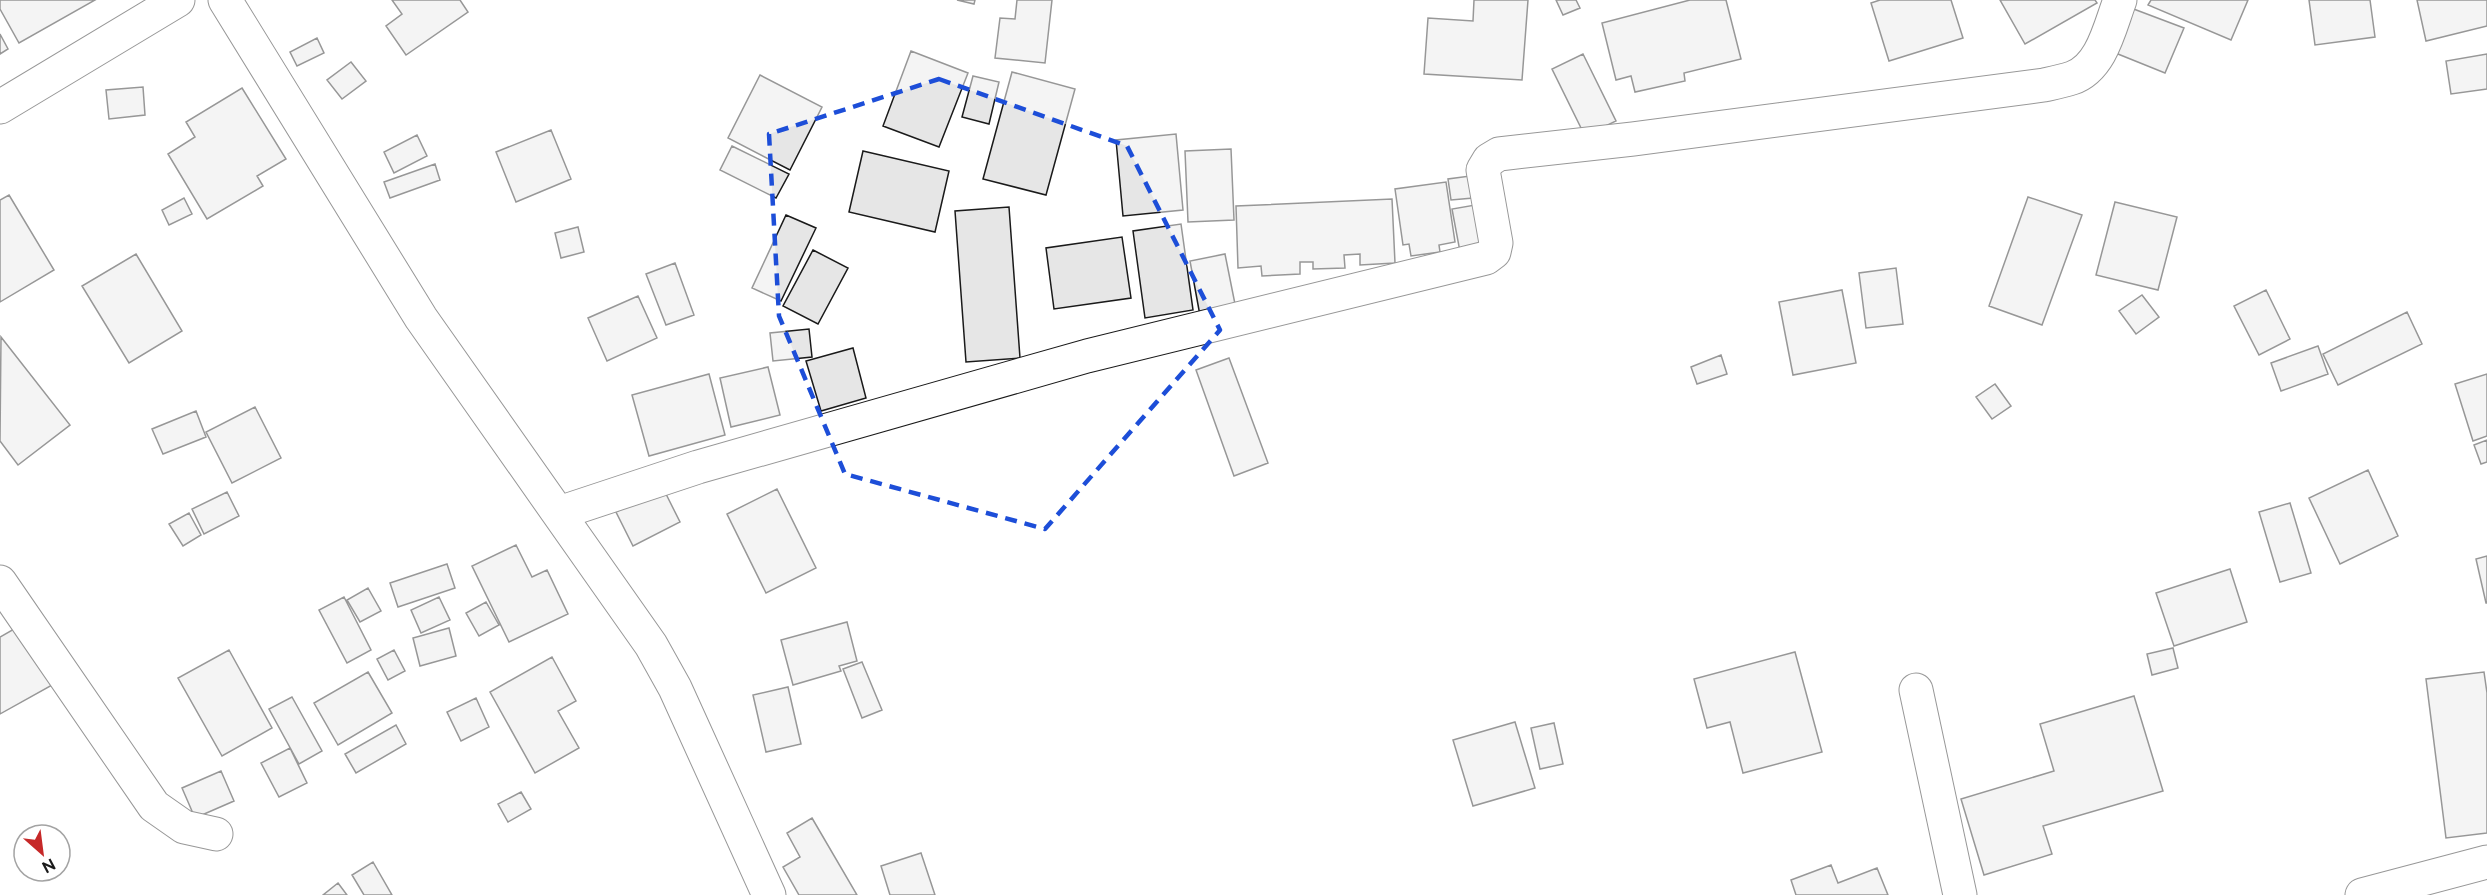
<svg xmlns="http://www.w3.org/2000/svg" width="2487" height="895" font-family="Raleway,sans-serif">
  <rect width="100%" height="100%" fill="#fff"/>
  <path fill="#e6e6e6" stroke="#1a1a1a" stroke-width="1.5" d="M0,0H95L19,43L0,9Z
    M392,0H460L468,12L406,55L386,26L402,14Z
    M957,0H975L974,4Z
    M1017,0H1052L1045,63L995,58L1000,18L1015,19Z
    M1474,0H1528L1522,80L1424,74L1428,18L1473,21Z
    M1556,0H1576L1580,8L1563,15Z
    M1690,0H1726L1741,59L1684,73L1685,81L1635,92L1631,76L1616,80L1602,23Z
    M1880,0H1951L1963,38L1889,61L1871,3Z
    M2000,0H2095L2097,3L2025,44Z
    M2151,0H2248L2231,40L2148,5Z
    M2309,0H2370L2375,37L2315,45Z
    M2417,0H2487V26L2426,41Z
    M2131,8L2184,28L2165,73L2113,52Z
    M0,34L8,49L0,54Z
    M317,38L324,53L297,66L290,52Z
    M911,51L968,73L939,147L883,126Z
    M1583,54L1616,121L1585,136L1552,69Z
    M2487,54V89L2451,94L2446,61Z
    M351,62L366,81L342,99L327,80Z
    M1012,72L1075,89L1046,195L983,179Z
    M760,75L822,107L790,170L728,138Z
    M973,76L999,82L989,124L962,117Z
    M143,87L145,115L109,119L106,90Z
    M242,88L286,159L257,176L263,186L207,219L168,154L195,137L186,122Z
    M551,130L571,179L516,202L496,152Z
    M1176,134L1183,210L1123,216L1116,140Z
    M417,135L427,156L394,173L384,152Z
    M732,146L789,174L776,198L720,170Z
    M1231,149L1234,220L1188,222L1185,151Z
    M863,151L949,171L935,232L849,212Z
    M435,164L440,180L390,198L384,182Z
    M1470,176L1473,198L1451,200L1448,179Z
    M1446,182L1455,242L1439,245L1440,252L1411,256L1409,244L1403,245L1395,189Z
    M9,195L54,270L0,302V200Z
    M2028,197L2082,215L2042,325L1989,306Z
    M184,198L192,214L169,225L162,210Z
    M1392,199L1395,263L1360,265V254L1344,255L1345,268L1313,269V262H1300V274L1262,276L1261,266L1238,268L1236,206Z
    M2115,202L2177,217L2158,290L2096,275Z
    M1475,205L1484,252L1461,257L1452,209Z
    M1009,207L1020,358L966,362L955,211Z
    M786,215L816,228L781,301L752,288Z
    M1181,224L1193,310L1145,318L1133,231Z
    M578,227L584,252L561,258L555,233Z
    M1122,237L1131,298L1054,309L1046,248Z
    M813,250L848,268L818,324L783,306Z
    M136,254L182,331L129,363L82,286Z
    M1225,254L1237,314L1201,321L1190,261Z
    M675,263L694,315L666,325L646,274Z
    M1896,268L1903,324L1866,328L1859,273Z
    M1842,290L1856,363L1793,375L1779,302Z
    M2266,290L2290,339L2259,355L2234,306Z
    M2142,295L2159,317L2136,334L2119,311Z
    M638,296L657,338L607,361L588,318Z
    M2407,312L2422,344L2338,385L2323,354Z
    M809,329L812,357L773,361L770,333Z
    M1,337L70,425L18,465L0,441Z
    M2318,346L2328,374L2281,391L2271,363Z
    M853,348L866,398L821,411L806,361Z
    M1721,355L1727,374L1697,384L1691,367Z
    M1229,358L1268,463L1234,476L1196,370Z
    M768,367L780,415L731,427L720,378Z
    M709,374L725,435L649,456L632,395Z
    M2487,374V436L2473,441L2455,384Z
    M1995,384L2011,406L1992,419L1976,397Z
    M255,407L281,458L232,483L206,432Z
    M196,411L206,437L163,454L152,429Z
    M2487,440V462L2481,464L2474,445Z
    M2368,470L2398,536L2340,564L2309,498Z
    M663,488L680,522L633,546L616,512Z
    M777,489L816,568L766,593L727,514Z
    M227,492L239,516L204,534L192,509Z
    M2290,503L2311,573L2280,582L2259,512Z
    M189,513L201,535L183,546L169,524Z
    M516,545L532,577L547,570L568,614L509,642L472,566Z
    M2487,556V603H2486L2476,559Z
    M447,564L455,588L398,607L390,583Z
    M2230,569L2247,622L2174,646L2156,593Z
    M368,588L381,611L360,622L347,600Z
    M344,597L371,650L347,663L319,610Z
    M439,597L450,620L421,633L411,610Z
    M486,602L499,625L479,636L466,613Z
    M847,622L857,661L839,666L841,671L793,685L781,640Z
    M21,625L54,684L0,714V637Z
    M449,628L456,656L420,666L413,638Z
    M2173,648L2178,668L2152,675L2147,654Z
    M229,650L272,728L222,756L178,678Z
    M394,650L405,671L388,680L377,659Z
    M1795,652L1822,752L1743,773L1730,722L1707,728L1694,679Z
    M552,657L576,701L558,711L579,748L535,773L490,692Z
    M862,662L882,710L862,718L843,669Z
    M368,672L392,713L338,745L314,703Z
    M2484,672L2487,693V833L2446,838L2426,679Z
    M788,687L801,744L766,752L753,695Z
    M2134,696L2163,791L2043,826L2052,854L1984,875L1961,799L2054,771L2040,724Z
    M292,697L322,751L299,764L269,709Z
    M476,698L489,727L461,741L447,712Z
    M1515,722L1535,788L1473,806L1453,740Z
    M1554,723L1563,764L1540,769L1531,728Z
    M396,725L406,744L356,773L345,754Z
    M290,748L307,783L279,797L261,763Z
    M221,771L234,801L195,818L182,788Z
    M521,792L531,809L508,822L498,804Z
    M812,818L857,895H799L783,867L800,857L787,833Z
    M921,853L935,895H890L881,866Z
    M373,862L392,895H364L352,875Z
    M1831,865L1838,883L1877,868L1888,895H1796L1791,880Z
    M338,883L347,895H323Z"/>
  <g fill="none" stroke-linecap="round" stroke-linejoin="round">
    <defs>
      <path id="minor" d="M225,0L421,318L651,645L675,688L769,895
        M0,107L178,0
        M559,513L698,467L1087,356L1486,258L1494,252L1496,243L1483,170L1489,160L1499,154L1633,139L2044,85C2053,83 2063,81 2072,78C2102,68 2110,26 2120,0
        M0,582L154,806L184,827L216,834
        M1916,690L1960,895
        M2362,895L2487,862"/>
    </defs>
    <use href="#minor" stroke="#1a1a1a" stroke-width="35"/>
    <use href="#minor" stroke="#fff" stroke-width="33"/>
  </g>
  <path d="M0 0H2487V895H0ZM939,79L1127,146L1220,330L1045,529L845,474L779,316L769,134Z" fill="#fff" fill-opacity=".55" fill-rule="evenodd"/>
  <path fill="none" stroke="#1d4ed8" stroke-width="4.5" stroke-dasharray="12 8" stroke-linejoin="round" d="M939,79L1127,146L1220,330L1045,529L845,474L779,316L769,134Z"/>
  <g transform="translate(42 853) rotate(152)"><circle r="28" fill="#ffffff" stroke="#a3a3a3" stroke-width="1.5"/>
  <path d="M0-4.5L10 22L0 15L-10 22Z" fill="#c62828"/>
  <text y="-9" font-size="16" font-weight="bold" text-anchor="middle" fill="#1a1a1a">N</text>
  </g>
</svg>
